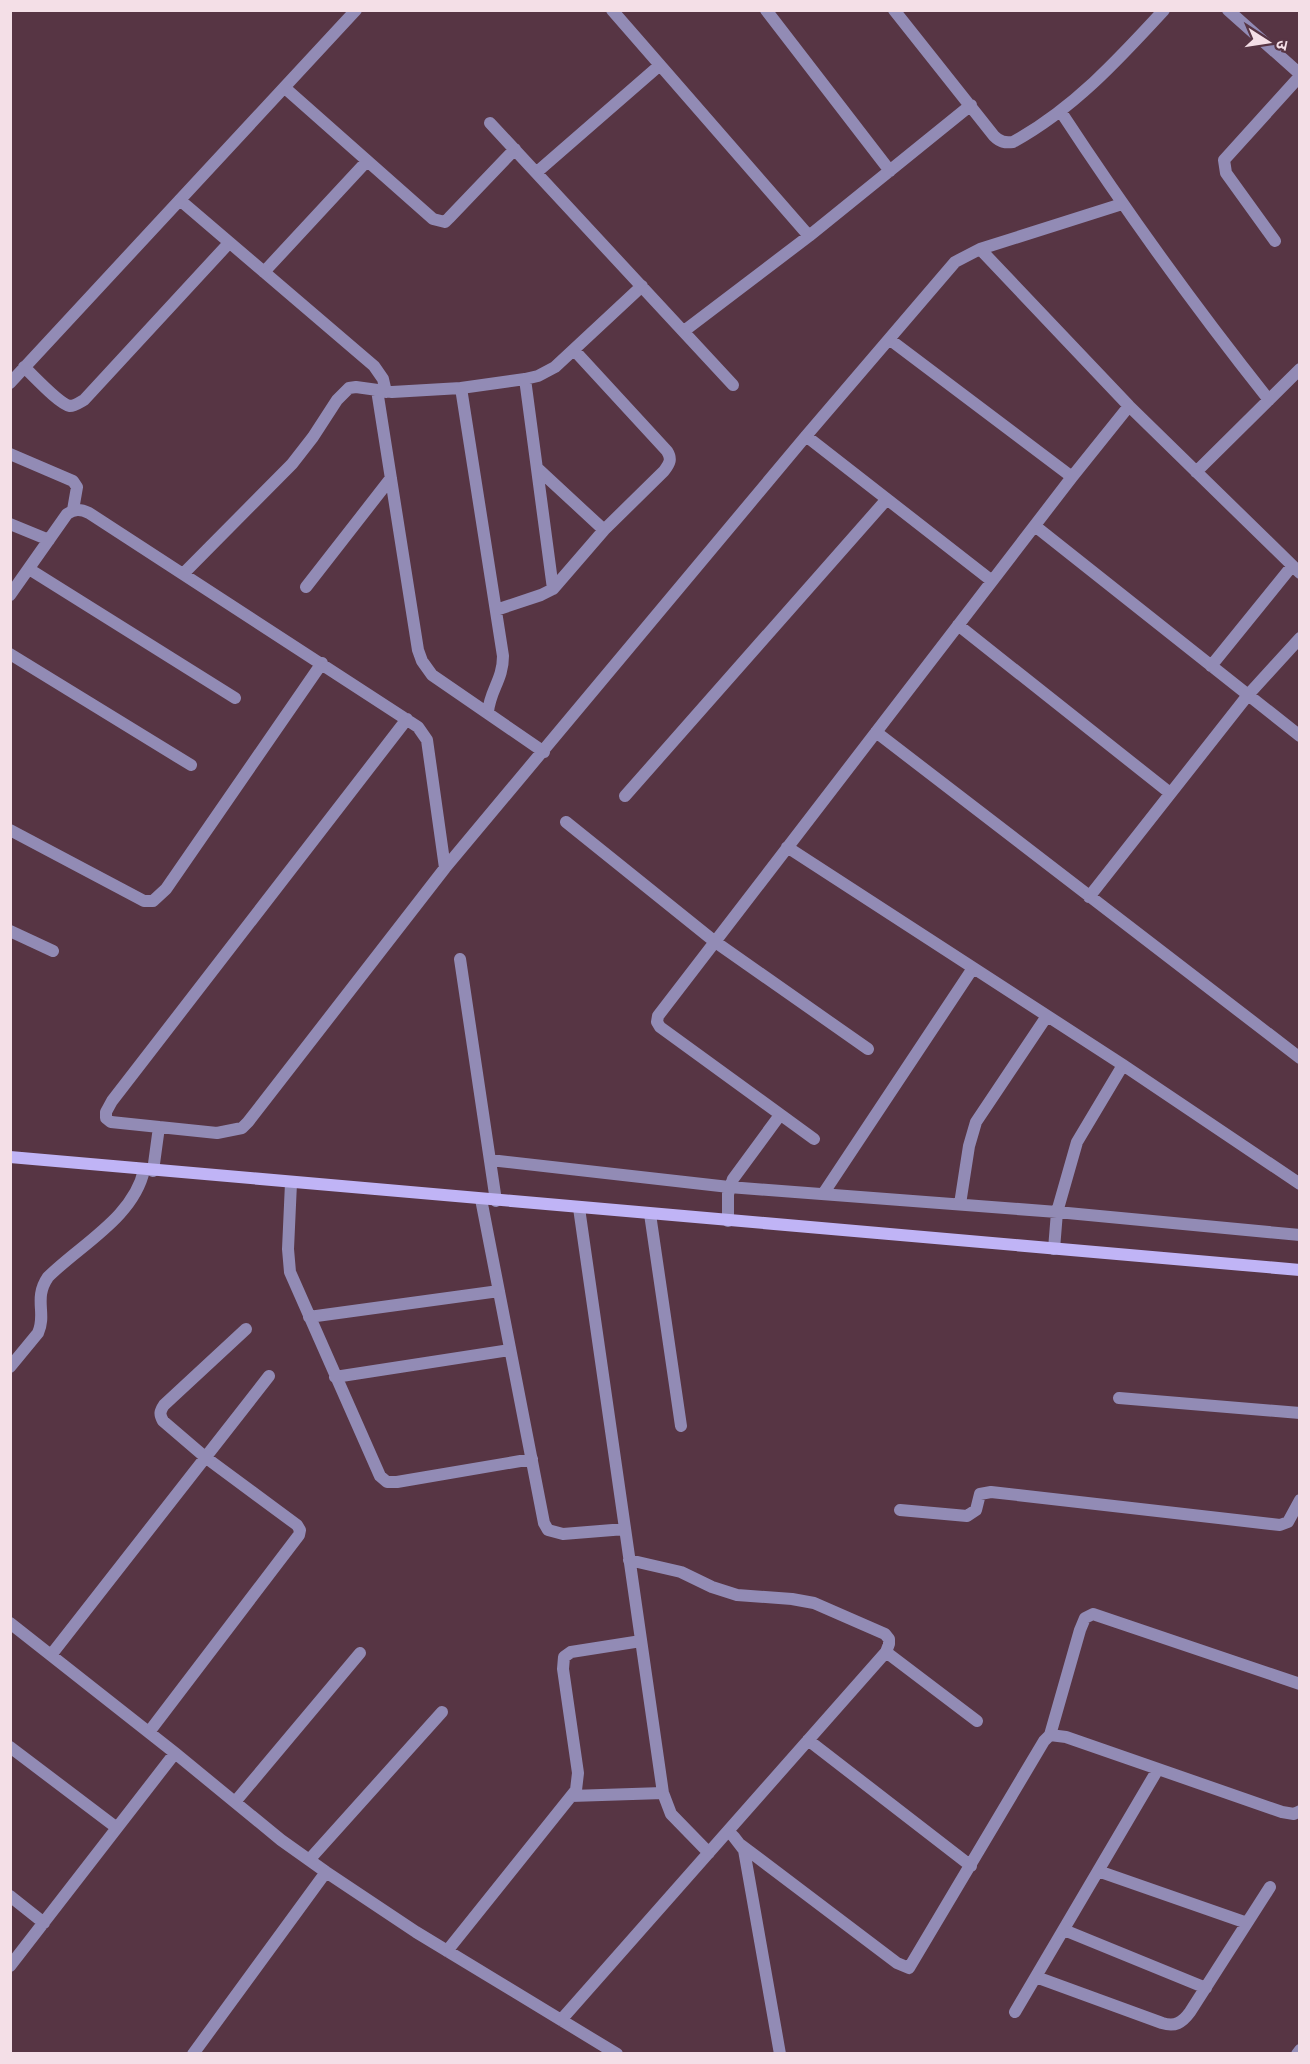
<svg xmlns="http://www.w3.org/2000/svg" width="1310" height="2064" font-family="'DejaVu Sans','Noto Sans Devanagari',sans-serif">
  <rect width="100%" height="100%" fill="#573544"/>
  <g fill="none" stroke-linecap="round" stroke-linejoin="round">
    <path stroke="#928bb5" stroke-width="12" d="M612,10L809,236
      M766,10L890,171
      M894,10L994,136C1000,142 1005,143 1013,142C1073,109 1118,60 1164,10
      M1228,10L1300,74
      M285,88L433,219L445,222L449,218L515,149
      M1061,112C1126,211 1195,307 1269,400
      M490,123L733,385
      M537,172L660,65
      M181,201L374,366L383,379L386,392
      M1275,241L1226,173L1224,160L1300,76
      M980,249L1129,406L1300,573
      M264,272L367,161
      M684,331L809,236L971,105
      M889,339L1072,477
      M24,367C33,375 59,404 70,406C75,406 80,402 84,400L229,243
      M525,379L553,589
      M10,383L356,10
      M461,388L503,656C503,680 490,690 488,712
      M377,390L418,650L422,661L432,675L544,752
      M806,436L992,581
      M10,454L73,481L77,487L73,510
      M537,468L604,530
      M1196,472L1300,369
      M10,524L49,540
      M1035,526L1300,736
      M29,569L235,698
      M183,574L292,464L313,437L337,400L349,388L356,387L392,392L461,388L525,379L538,376L555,367L642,286
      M306,587L391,478
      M10,595L67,514C75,509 80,509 89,513L418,727L427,740L445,868
      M496,610L541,595L553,589L604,530L664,471C670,463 672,459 667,451L574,350
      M958,625L1170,793
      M10,654L191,765
      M1211,666L1292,566
      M407,719L112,1101L106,1112V1118L111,1122L217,1133L242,1128L248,1122L445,868L806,436L955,262L980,249L1122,204
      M876,732L1300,1058
      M625,796L887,499
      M566,822L714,941L868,1049
      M10,830L144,901H153L166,889L322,663
      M787,847L1123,1065L1300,1184
      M1089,897L1248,695L1300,638
      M10,931L53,951
      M460,959L496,1201
      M814,1139L660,1027L657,1022L658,1016L1072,477L1129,406
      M490,1160L729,1187L1057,1212L1300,1235
      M153,1171L159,1127
      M291,1183L288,1249L290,1272L380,1476L387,1482H397L532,1459
      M823,1194L973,968
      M481,1199L544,1523L548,1530L563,1534L625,1529
      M960,1204L969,1146L976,1122L1047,1016
      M579,1208L663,1793L671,1814L709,1853
      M650,1214L681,1426
      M728,1221V1194L733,1179L780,1115
      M1054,1249L1057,1212L1077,1142L1123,1065
      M309,1317L499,1291
      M10,1367L38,1333C47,1313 33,1299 48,1277C80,1245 134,1217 144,1170
      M335,1377L510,1350
      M1119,1398L1300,1413
      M900,1510L967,1516L976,1510L980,1494L991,1492L1280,1525L1288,1522L1300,1500
      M10,1623L175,1753L281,1840L326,1872L416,1932L617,2054
      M886,1652L977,1721
      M51,1655L269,1376
      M149,1732L299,1535L300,1530L297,1525L205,1457L163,1421C159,1414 160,1411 164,1405L246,1329
      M1050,1735L1080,1630L1085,1618L1093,1614L1300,1684
      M808,1740L971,1866
      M10,1747L117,1828
      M571,1796L663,1793
      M235,1802L360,1653
      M728,1831L734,1837L744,1850L780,2054
      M741,1845L897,1963L909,1968L1044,1741L1050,1735L1066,1737L1282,1812L1294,1814L1300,1811
      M309,1860L442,1712
      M1098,1871L1247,1923
      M10,1896L44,1923
      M1064,1930L1206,1988
      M447,1951L576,1790L578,1773L563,1669L564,1657L571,1652L641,1641
      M10,1966L175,1753
      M1036,1977L1162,2023C1175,2027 1182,2023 1190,2012L1270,1887
      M1015,2012L1158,1769
      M561,2020L886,1652L889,1644V1639L885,1634L814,1603L792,1599L737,1595L712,1587L681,1572L629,1560
      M193,2054L326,1872
      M1297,2054L1300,2050"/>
    <path stroke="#c0b4f6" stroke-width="12" d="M10,1157L1300,1270"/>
  </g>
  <rect width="1310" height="2064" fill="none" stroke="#f4dfe7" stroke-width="24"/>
  <g transform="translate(1268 42) rotate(102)" stroke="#573544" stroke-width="4.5" paint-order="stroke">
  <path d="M0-4.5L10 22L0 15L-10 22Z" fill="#f4dfe7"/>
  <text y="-9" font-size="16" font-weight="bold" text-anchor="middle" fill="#f4dfe7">उ</text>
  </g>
</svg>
